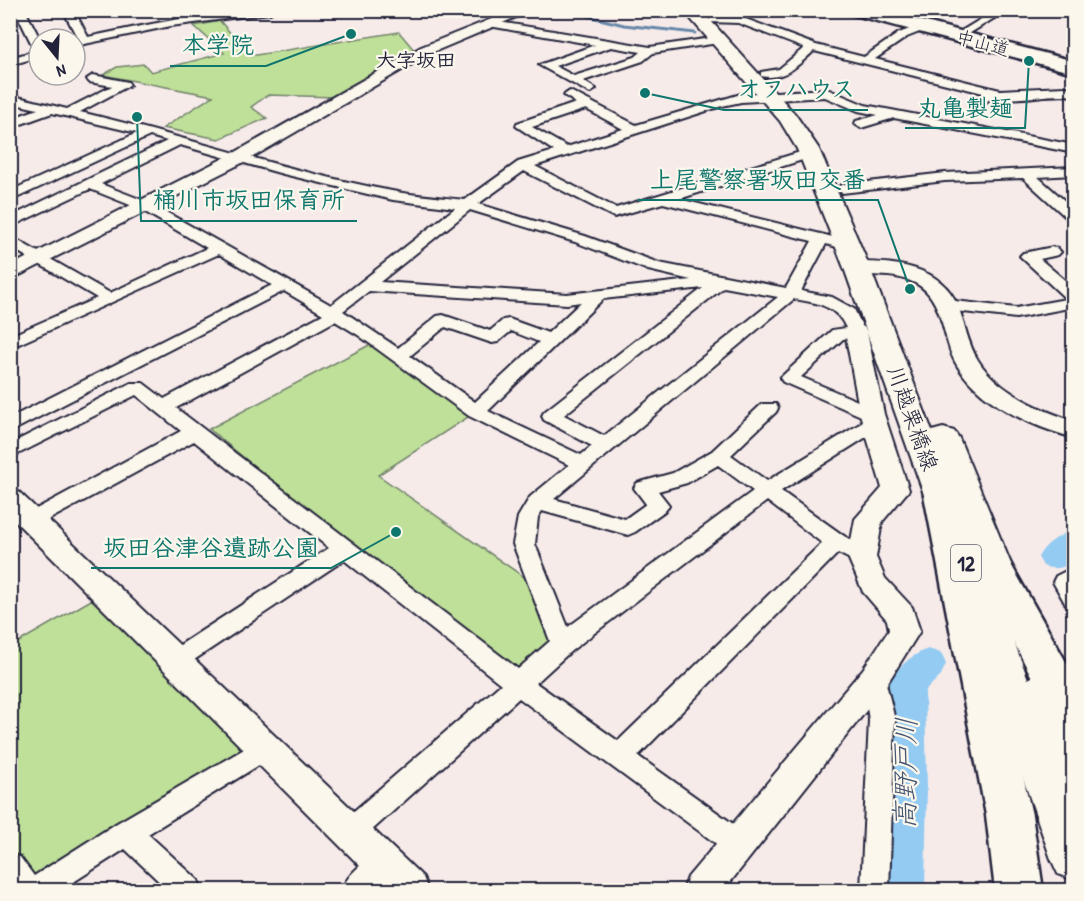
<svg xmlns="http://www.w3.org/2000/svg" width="1084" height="901" font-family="'Patrick Hand','Klee One',sans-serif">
  <rect width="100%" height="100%" fill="#f7ebea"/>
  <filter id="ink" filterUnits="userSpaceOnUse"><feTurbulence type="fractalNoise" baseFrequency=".0167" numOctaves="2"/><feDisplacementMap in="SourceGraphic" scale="12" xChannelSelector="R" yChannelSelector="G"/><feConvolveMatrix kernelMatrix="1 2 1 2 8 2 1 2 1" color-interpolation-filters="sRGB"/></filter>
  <g filter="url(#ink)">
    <path fill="#bfe099" stroke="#70816a" stroke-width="1.5" d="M220,21L250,56L399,32L415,51L336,97L268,95L251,107L267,118L219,139L163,128L213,96L103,75L117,67L144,64L151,72L224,53L194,26Z
      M377,341L476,412L378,475L541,589L563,644L519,684L209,429Z
      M105,592L263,749L127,832L37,890H27L11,867L10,647Z"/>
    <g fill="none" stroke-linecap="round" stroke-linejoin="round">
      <path stroke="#6687a9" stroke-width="3" d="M563,10L624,25L695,33"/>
      <path fill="#93cbf2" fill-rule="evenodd" d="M1074,530V560C1063,569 1056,570 1043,566L1038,557C1046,543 1059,535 1074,530Z
        M928,649L941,653L946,664L941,675L925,691L927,786L925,890H881L887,786V686C896,669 910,655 928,649Z"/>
      <defs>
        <path id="minor" d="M15,10H25L40,39L39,57L10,65V58L35,51Z
          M63,10H74L88,37C150,24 211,10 275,10L270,13L171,26L75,46V40L78,39Z
          M996,10H1013L996,17L967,35H959L958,33Z
          M714,17L743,18L816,45L864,57L899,33L923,24L927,25V29L907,37L875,59L1000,90L1065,87L1074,88V96C1047,92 1020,103 994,96L974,111L968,107L983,93L814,51C798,65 784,81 761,76V72L779,69L804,48L738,23L710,22V18Z
          M493,21L650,47L718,37L724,40L718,43L653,53L643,61L583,81L596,89L590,93L539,65L595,45L489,26L488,24ZM611,47L641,52L635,57L574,76L555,66Z
          M93,75L128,82L130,85L80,112C184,136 286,171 392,191C416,196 441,197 465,200L518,162L554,151L516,126L517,123L576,103L564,95L570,91L636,125L741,94L827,89L865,105L1074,145V153L894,118L861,128L855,124L856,121L878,115L858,111L825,97L741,102L722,106L535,166L616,208L810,149L817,153L815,156L679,199L853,242L856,245L848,250L826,244L801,291L832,297L854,309L865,332L862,336L843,339L801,377L879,410L881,414L879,418L884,423L882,427L781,491L844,536L870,551L873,557L870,563L862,565L838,553L638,756L750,836L754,845L750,854L740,858L730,854L519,698L360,841L350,845L340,841L336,832L340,823L501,684L344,560L182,668L174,671L166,668L162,661L166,654L329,548L194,441L39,525L32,528L25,525L22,520L25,515L181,431L136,395L10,458V444L131,383H143L164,399L323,314L284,291L10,432V418L272,285L219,254L10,348V336L97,298L10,247V236L110,293L207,248L140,209L90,189L10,227V217L167,141L150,136L10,201V191L137,133L52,113L10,128V119L38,109L10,103V95L67,109L112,86L89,82L87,79ZM586,109L623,129L567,147L532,127ZM180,145L283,174L393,200L455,208L331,305L150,203L101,184ZM524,171L614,217L663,203L812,241L786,288L659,263L585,236L478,204ZM470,210L575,242L648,270L691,280L567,294L380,282ZM724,287L778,297L604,436L564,415ZM703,288L544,412L542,416L544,420L592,446L581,455L488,411L603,299ZM369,291L567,304L581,302L548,333L509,319L503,320L490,331L443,315L437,316L398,348L343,311ZM794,299C817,303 836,305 846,328L832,330L780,378L783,382L868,419L767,481L731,455L776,412L778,408L776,404H762L712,451L673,473L637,483L634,488L646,504L625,519L554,499ZM335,321L358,335L469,416L569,465L530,497L518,517L513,544L550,641L518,669L176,408ZM445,327L492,343L498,342L511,331L539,342L475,402L410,356ZM718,465L753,491L568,627L535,544L538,517L542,511L628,535L635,532L666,510L669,505L658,491L687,483ZM767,501L822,543L618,741L536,683L571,651Z
          M1074,167V175L1038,177L1074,209V221L1069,220L1023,178L945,181L842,193L835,189L842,185L945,173Z
          M1053,247L1058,249L1061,252L1058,255L1040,259L1074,288V307L1016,318L946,310L938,305L946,300L1016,308L1066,299L1020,256L1023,253Z
          M1074,567V608L1066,605L1053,582L1056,576Z
          M874,668L883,671L895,720L889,890H861L869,720L862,678L865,671Z
          M263,738L272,741L276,749L272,757L148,834L198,880L202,890H168L125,849L61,890H10V854L20,857L34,876L117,823Z
          M384,851L394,854L398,864L394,874L376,890H342C347,874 368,857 384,851Z"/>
        <path id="tertiary" d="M514,10H533L431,53L246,161L10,280V266L234,153L421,47Z
          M857,262C893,262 940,265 957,304C965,322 967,343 978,360C997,391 1040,410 1074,421V438C1030,426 976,402 954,360C942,335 943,299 917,284C895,272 872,278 850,272L847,268L850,264Z
          M856,325L864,327L867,332L884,414L909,490L882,522L876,557L885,578L912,607L920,631L885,687L724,890H683L688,877L863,669L889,630L887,620L863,592L848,557L855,519L882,488L860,414L845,332L848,327Z
          M10,490L19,492L423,877L428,890H384L10,516Z"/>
        <path id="primary" d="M683,10H701L795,114L819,149L870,268L932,431L943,428L954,431L959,438L1025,598L1020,608L1007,612L1002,610L1028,679L1043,672L1057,677L1074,715V786L1068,783L1074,798V880L1058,874L1051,859L956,584L961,574L974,570L979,572L962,528L950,532L938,529L933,520L844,268L797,149L780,121Z"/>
        <path id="trunk" d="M849,10H880L1074,61V73L851,14Z"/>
        <path id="motorway" d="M940,478L952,482L957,490L1032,815L1043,890H995L986,815L923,490L928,482Z
          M996,557L1009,561L1074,676V735L1059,730L977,571L983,561Z"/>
      </defs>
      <use href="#minor" stroke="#22223b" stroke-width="4"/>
      <use href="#tertiary" stroke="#22223b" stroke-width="4"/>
      <use href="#primary" stroke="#22223b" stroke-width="4"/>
      <use href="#trunk" stroke="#22223b" stroke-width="5"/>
      <use href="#motorway" stroke="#22223b" stroke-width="5"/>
      <use href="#minor" fill="#fbf7ec" fill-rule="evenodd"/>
      <use href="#tertiary" fill="#fbf7ec" fill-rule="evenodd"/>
      <use href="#primary" fill="#fbf7ec" fill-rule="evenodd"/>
      <use href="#trunk" fill="#fbf7ec" fill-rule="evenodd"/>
      <use href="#motorway" fill="#fbf7ec" fill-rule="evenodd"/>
    </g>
  </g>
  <g text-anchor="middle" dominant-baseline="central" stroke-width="4.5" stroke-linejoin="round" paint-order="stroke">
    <g font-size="18" fill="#22223b" stroke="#fbf7ec">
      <text transform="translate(983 43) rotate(15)">中山道</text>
    </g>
    <g font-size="20" font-weight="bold" fill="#22223b" stroke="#fbf7ec">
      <text x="416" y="59">大字坂田</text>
    </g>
    <rect fill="#fbf7ec" stroke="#636270" stroke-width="1.5" x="951" y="545" width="30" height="36" rx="4.5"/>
    <g font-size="21" font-weight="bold" fill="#22223b">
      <text x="966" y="563">12</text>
    </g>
    <g font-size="22" fill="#22223b" stroke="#fbf7ec">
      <text transform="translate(913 418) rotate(70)">川越栗橋線</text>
    </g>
    <g font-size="28" font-style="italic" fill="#445572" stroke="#fbf7ec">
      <text transform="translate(905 773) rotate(-89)">高野戸川</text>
    </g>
  </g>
  <path fill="none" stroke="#0f766e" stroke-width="2" d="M351 34L266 66H170M645 93L724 110H868M1029 61L1025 128H905M910 289L878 200H638M137 117L141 221H357M396 532L331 568H91"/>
  <g fill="#0f766e" stroke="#fbf7ec" stroke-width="2">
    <circle cx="351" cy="34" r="6"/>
    <circle cx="645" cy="93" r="6"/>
    <circle cx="1029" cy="61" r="6"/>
    <circle cx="910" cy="289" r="6"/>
    <circle cx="137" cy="117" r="6"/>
    <circle cx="396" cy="532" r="6"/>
  </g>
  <g font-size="24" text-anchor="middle" font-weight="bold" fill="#0f766e" stroke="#fbf7ec" stroke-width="4.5" stroke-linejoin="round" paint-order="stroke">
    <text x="218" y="53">本学院</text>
    <text x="796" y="97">オフハウス</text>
    <text x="965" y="116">丸亀製麺</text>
    <text x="758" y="188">上尾警察署坂田交番</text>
    <text x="249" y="208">桶川市坂田保育所</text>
    <text x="211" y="556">坂田谷津谷遺跡公園</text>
  </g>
  <rect width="1084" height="901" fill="none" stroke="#fbf7ec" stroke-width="36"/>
  <rect x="18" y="18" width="1048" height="865" fill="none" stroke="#22223b" stroke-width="2" filter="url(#ink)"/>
  <g transform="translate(57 57) rotate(162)"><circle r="28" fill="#fbf7ec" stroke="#a4a2a5" stroke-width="1.5"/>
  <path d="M0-4.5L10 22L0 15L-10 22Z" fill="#22223b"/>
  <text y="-9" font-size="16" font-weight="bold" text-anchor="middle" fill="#22223b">N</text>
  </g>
</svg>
